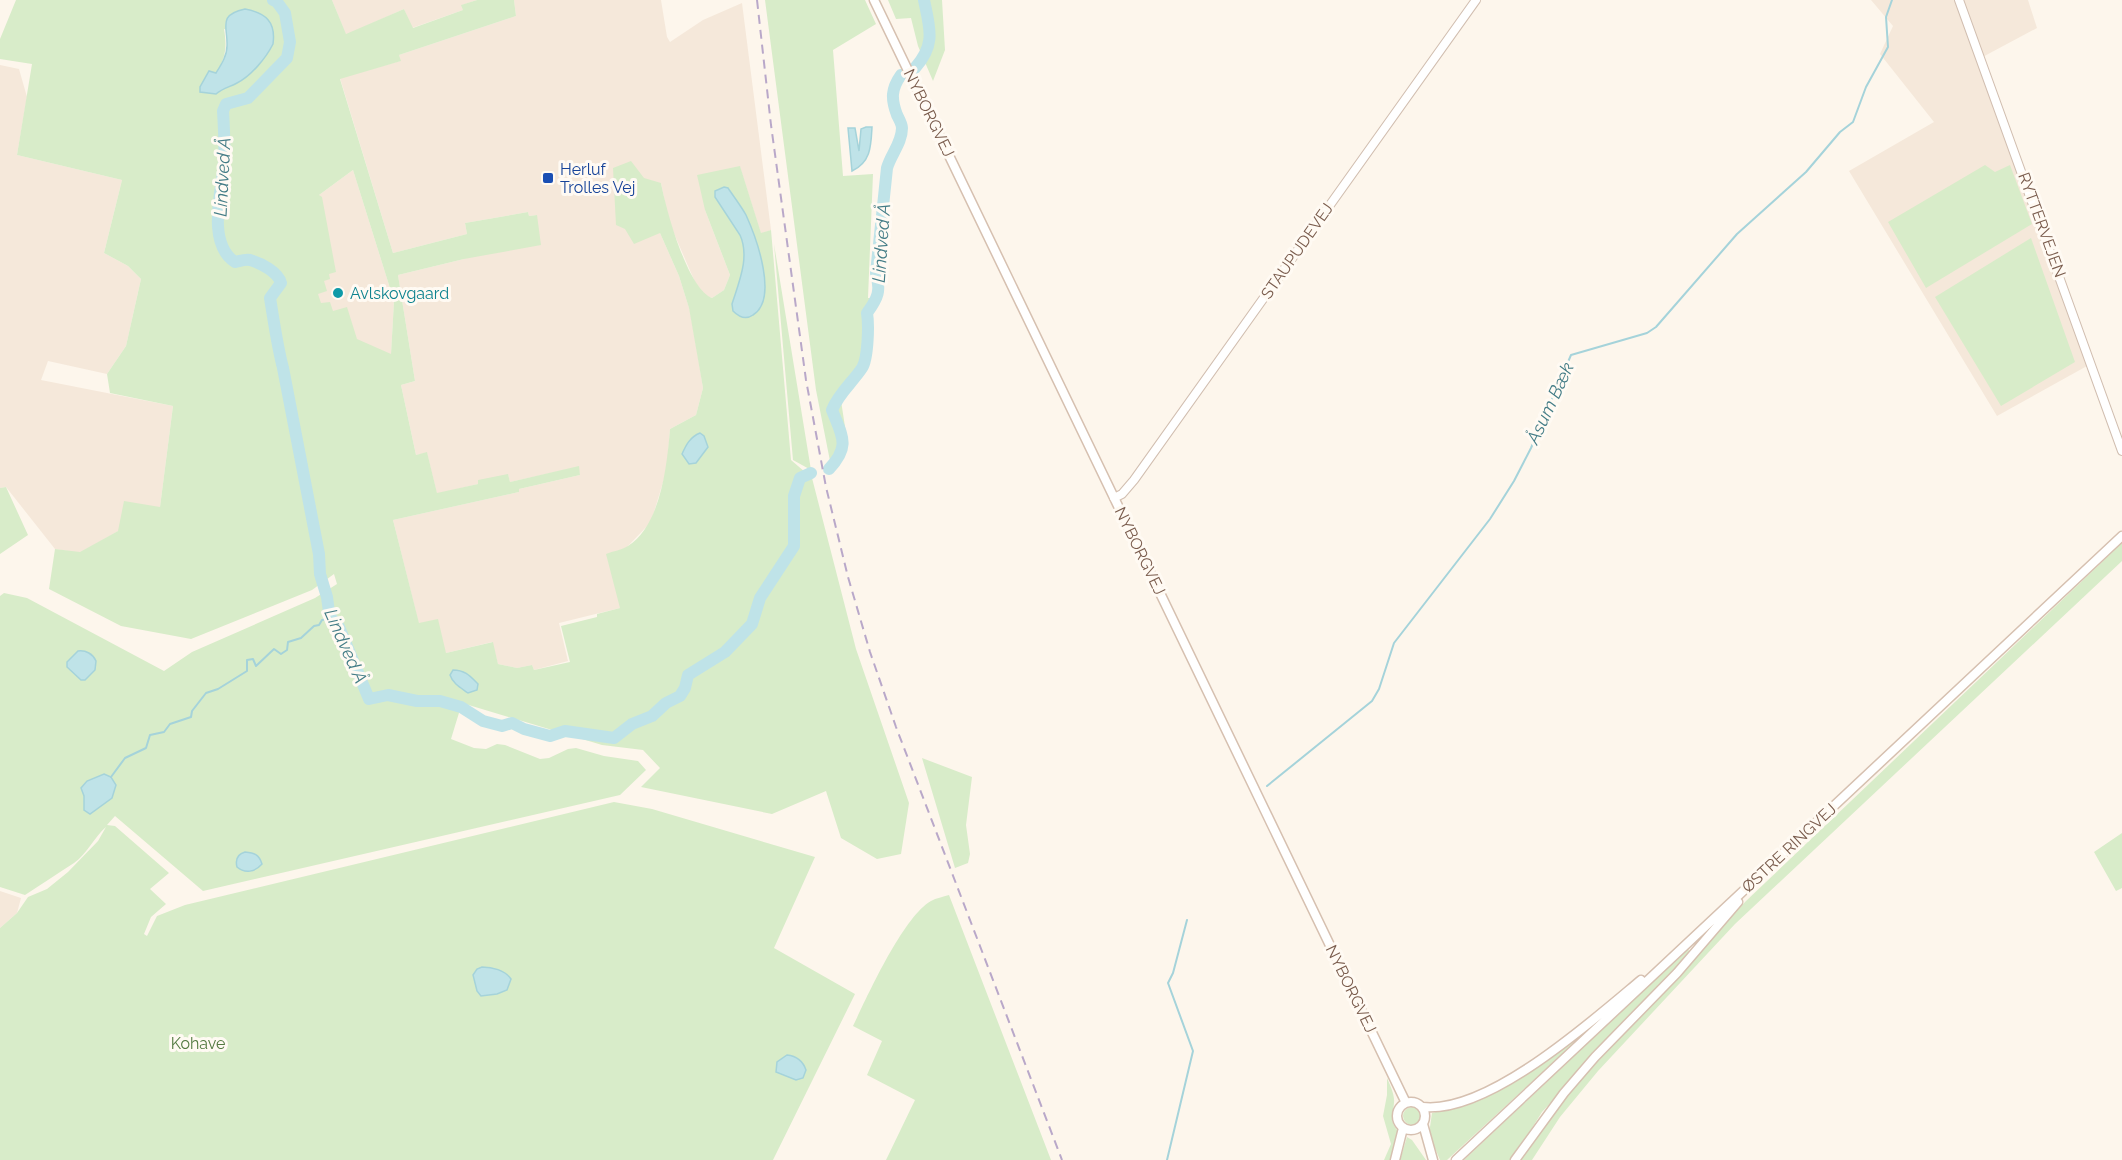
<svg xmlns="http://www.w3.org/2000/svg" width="2122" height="1160" font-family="Raleway,sans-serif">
  <rect width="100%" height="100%" fill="#fdf6ec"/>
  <path fill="#f5e8da" d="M332,0H477L462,5L463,10L412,28L404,9L346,35Z
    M514,0H661L667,37L670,42L703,20L742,3L771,230L761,234L740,167L705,210L730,275L724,290L712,298L704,295L695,282L669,222L661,183L660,233L679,276L690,311L699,363L703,388L696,415L670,429L667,469L651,522L628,546L620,608L559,623L568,661L534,670L532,665L517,668L498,664L492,642L446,653L419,624L393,520L519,492V489L580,475L578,467L510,482L508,475L478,481V484L437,494L427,453L416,455L401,385L415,381L398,275L464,259L537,215L529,216L528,212L465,223L467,234L393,253L340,78L400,61L399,55L516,16Z
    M1871,0H2028L2037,28L1977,60L2087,366L1997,416L1849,171L1934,122L1880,54L1893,26Z
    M0,65L19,69L27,97L17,155L122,180L104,253L128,266L141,279L126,346L107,374L48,361L41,380L173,406L160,507L80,553L55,549L6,487L0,488Z
    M353,170L394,301L391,354L285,364L319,195Z
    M0,891L21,898L17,913L0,928Z"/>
  <path fill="#d8ecc9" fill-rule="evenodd" d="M16,0H332L346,34L404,9L413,28L463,10L461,5L477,0H514L516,16L399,55L401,61L340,79L393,253L467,234L465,223L528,212L529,216L537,215L541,245L464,259L398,275L415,381L401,385L416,455L427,452L437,493L478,484V480L508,474L510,482L579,466L580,475L519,489V492L393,520L419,623L438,619L446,653L493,642L498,664L517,668L532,665L534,670L570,662L561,626L597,617V614L620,608L606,554C613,551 622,550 628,546C661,525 667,465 670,429L696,415L703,388L689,308L679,276L660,233L634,244L625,229L616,225L613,168L631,161L644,178L661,183C666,209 687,288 712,298L724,290L730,275L705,210L697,175L740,166L761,233L771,230L791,460L812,478L856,649L909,803L901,854L877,859L841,838L826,791L772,814L641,787L660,768L643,750L602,745L462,703L451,739L474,748L486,749L497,744L505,745L540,759L549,758L568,749L576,748L604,756L638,761L646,770L620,795L203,891L115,816L107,825L115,826L169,873L150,889L166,904L151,917L144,934L147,936L157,916L185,905L614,802L652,809L815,857L774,948L855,994L773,1160H0V928L17,913L28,897L47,889L68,872L98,841L106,827C95,836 87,854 74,863C58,873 42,884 25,895L0,887V596L4,593L27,598L164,671L192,652L315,598L337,584L334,574L312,590L191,639L121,626L49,589L55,549L80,552L118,531L124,501L160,507L173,406L110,393L107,374L126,346L141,279L128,266L104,253L122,180L17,155L32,64L0,59V39ZM224,29L273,44C266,58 251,76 237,83C230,87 223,88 216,94L209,71L216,73C226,58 227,47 224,29ZM353,170L394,301L391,354L357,339L347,307L333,311L330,302L321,303L318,294L327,291L324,281L330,279L329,274L336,272L322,197L319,195Z
    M765,0H865L876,24L833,50L843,176L873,174L868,298H871L862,357L840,394L847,440L831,466L816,390Z
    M888,0H942L945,50L933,81L918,46L911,18L896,19Z
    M1985,165L1995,172L2010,165L2032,224L1926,288L1888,222Z
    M2031,238L2075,362L2001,406L1935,297Z
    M774,244L811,470L793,460Z
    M6,487L28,535L0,554V488Z
    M2122,543V561L1735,924L1598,1071L1560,1117L1532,1160H1520L1563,1099L1746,901Z
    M922,758L972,777L966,825L970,854L968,863L955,868Z
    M2122,833V888L2116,891L2094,852Z
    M949,895L1051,1160H886L915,1100L867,1075L882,1041L853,1026C868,995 903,917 931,901C936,898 943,897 949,895Z
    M1688,949L1690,953L1542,1112L1512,1160H1464Z
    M1586,1032L1447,1160H1440L1429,1134L1432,1113C1486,1101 1543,1065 1586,1032Z
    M1387,1078C1390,1085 1395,1095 1394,1103C1393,1115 1389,1121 1398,1131L1393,1156L1390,1160H1384L1391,1144L1383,1116L1387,1095Z
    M1403 1116a9 9 0 1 1 18 0a9 9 0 1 1-18 0Z
    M1407,1137L1412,1140L1426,1160H1400Z"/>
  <path fill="#bfe3e8" stroke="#a5d3da" stroke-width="1.5" d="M245,9C266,13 276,22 273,44C266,58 251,76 237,83C230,87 223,88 216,94L200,92V87L209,71L216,73C221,65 227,56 227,46C228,27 217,15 245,9Z
    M866,127H872C871,146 871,162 852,171L848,128H855L859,151L861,129Z
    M724,187L728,188C734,197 741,206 746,215C756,237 779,299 753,315C746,320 739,317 733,311L732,304C739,282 750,257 740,235L715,197V191Z
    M700,433L704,436L708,447L696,463L689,464L682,454C686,445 690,437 700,433Z
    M78,651C86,650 93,654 96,661L95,670L85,680H81L67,667V662Z
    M453,670C465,670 470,676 478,684L477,690L468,693C461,688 453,684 450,675Z
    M104,774L111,777L116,785L112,798L90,814L84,810V796L81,788L87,781Z
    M245,852C254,853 259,854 262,864C255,872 245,874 237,867C235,859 238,854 245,852Z
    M482,967C492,967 505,970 511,979L507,990L497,994L481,996L477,991L473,975L477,969Z
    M787,1055C796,1056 803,1061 806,1070L803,1078L796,1080L776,1072L777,1062Z"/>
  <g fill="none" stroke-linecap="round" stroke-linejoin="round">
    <path stroke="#a5d3da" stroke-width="2" d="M111,777L125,758L146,748L150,735L164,732L170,724L191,717L192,711L206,693L218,689L247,671V660L253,659L256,666L274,649L281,654L287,650L288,642L301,638L314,626L319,625L322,620L331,618
      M1267,786L1372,701L1379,689L1394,643L1490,519L1514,481L1531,448L1571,355L1647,333L1656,327L1737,234L1806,172L1840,132L1853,122L1866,87L1888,47L1886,17L1892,0
      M1167,1160L1193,1051L1168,983L1173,973L1187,920"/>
    <path stroke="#bfe3e8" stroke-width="12" d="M273,0L277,2L285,13L290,42L287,58L248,98L226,104L223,111C224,127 225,145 224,162C222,190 206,243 235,262C240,261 245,259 250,260C261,263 278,272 281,283L270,298C274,322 277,345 283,368L319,554L320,574L327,597L329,612L331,618L339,627L369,699L388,695L417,701H440L461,707L483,721L502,726L512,723L524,729L550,736L565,731L614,738L632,724L652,716L666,703L680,696L685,688L688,675L725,652L752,624L760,598L794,546V496L800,478L811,473
      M915,68C936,44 930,29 924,0
      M829,469C851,446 842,436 832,410C839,393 852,383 862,368C868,359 869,325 867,313C878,298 881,291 876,273L887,168C891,154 902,143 902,128C902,124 899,119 897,115C891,99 891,89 901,75"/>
    <defs>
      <path id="tertiary" d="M1959,0L2122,451
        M1114,498L1122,494L1134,480L1476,0"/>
      <path id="secondary" d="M874,0L1406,1103
        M1397 1116a14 14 0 1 1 28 0a14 14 0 1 1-28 0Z
        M1423,1107C1488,1114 1592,1021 1641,980
        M1423,1124L1433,1160
        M1395,1160L1403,1128
        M1456,1160L2122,536
        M1515,1160L1564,1093L1595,1057L1677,973L1738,902"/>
    </defs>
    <use href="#tertiary" stroke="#d1beb0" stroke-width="10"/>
    <use href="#secondary" stroke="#d6c0b0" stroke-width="11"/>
    <use href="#tertiary" stroke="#fff" stroke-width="8"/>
    <use href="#secondary" stroke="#fff" stroke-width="8"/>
    <path stroke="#b9a8c9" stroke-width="2" stroke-dasharray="9 6" stroke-linecap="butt" d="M757,0L771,125L806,380L826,487L848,577L870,652L896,727L1062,1160"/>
  </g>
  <rect fill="#1a4fb4" stroke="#fffaf3" stroke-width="2" x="542" y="172" width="12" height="12" rx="3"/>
  <circle fill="#0f9aa8" stroke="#fffaf3" stroke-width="2" cx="338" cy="293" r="6"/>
  <g text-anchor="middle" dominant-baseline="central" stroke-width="6" stroke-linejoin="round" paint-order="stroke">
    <g font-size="16" fill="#7a5c4d" stroke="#fffaf3">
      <text transform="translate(929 113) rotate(64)">NYBORGVEJ</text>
      <text transform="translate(2042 225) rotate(70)">RYTTERVEJEN</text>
      <text transform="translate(1297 251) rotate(-55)">STAUPUDEVEJ</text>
      <text transform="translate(1140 551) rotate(64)">NYBORGVEJ</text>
      <text transform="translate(1789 848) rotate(-43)">ØSTRE RINGVEJ</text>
      <text transform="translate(1351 989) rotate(64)">NYBORGVEJ</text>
    </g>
    <g font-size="16" fill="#164399" stroke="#fffaf3" text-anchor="start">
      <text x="560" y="169">Herluf<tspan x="560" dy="18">Trolles Vej</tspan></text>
    </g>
    <g font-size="16" fill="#0d838f" stroke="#fffaf3" text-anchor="start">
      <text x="350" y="293">Avlskovgaard</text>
    </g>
    <g font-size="16" fill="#537a41" stroke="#fffaf3">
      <text x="198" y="1043">Kohave</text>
    </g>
    <g font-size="18" font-style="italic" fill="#437c86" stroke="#fffaf3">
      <text transform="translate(222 177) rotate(-87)">Lindved Å</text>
      <text transform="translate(881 243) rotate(-86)">Lindved Å</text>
      <text transform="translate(1550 403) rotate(-65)">Åsum Bæk</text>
      <text transform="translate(346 646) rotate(66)">Lindved Å</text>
    </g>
  </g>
</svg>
